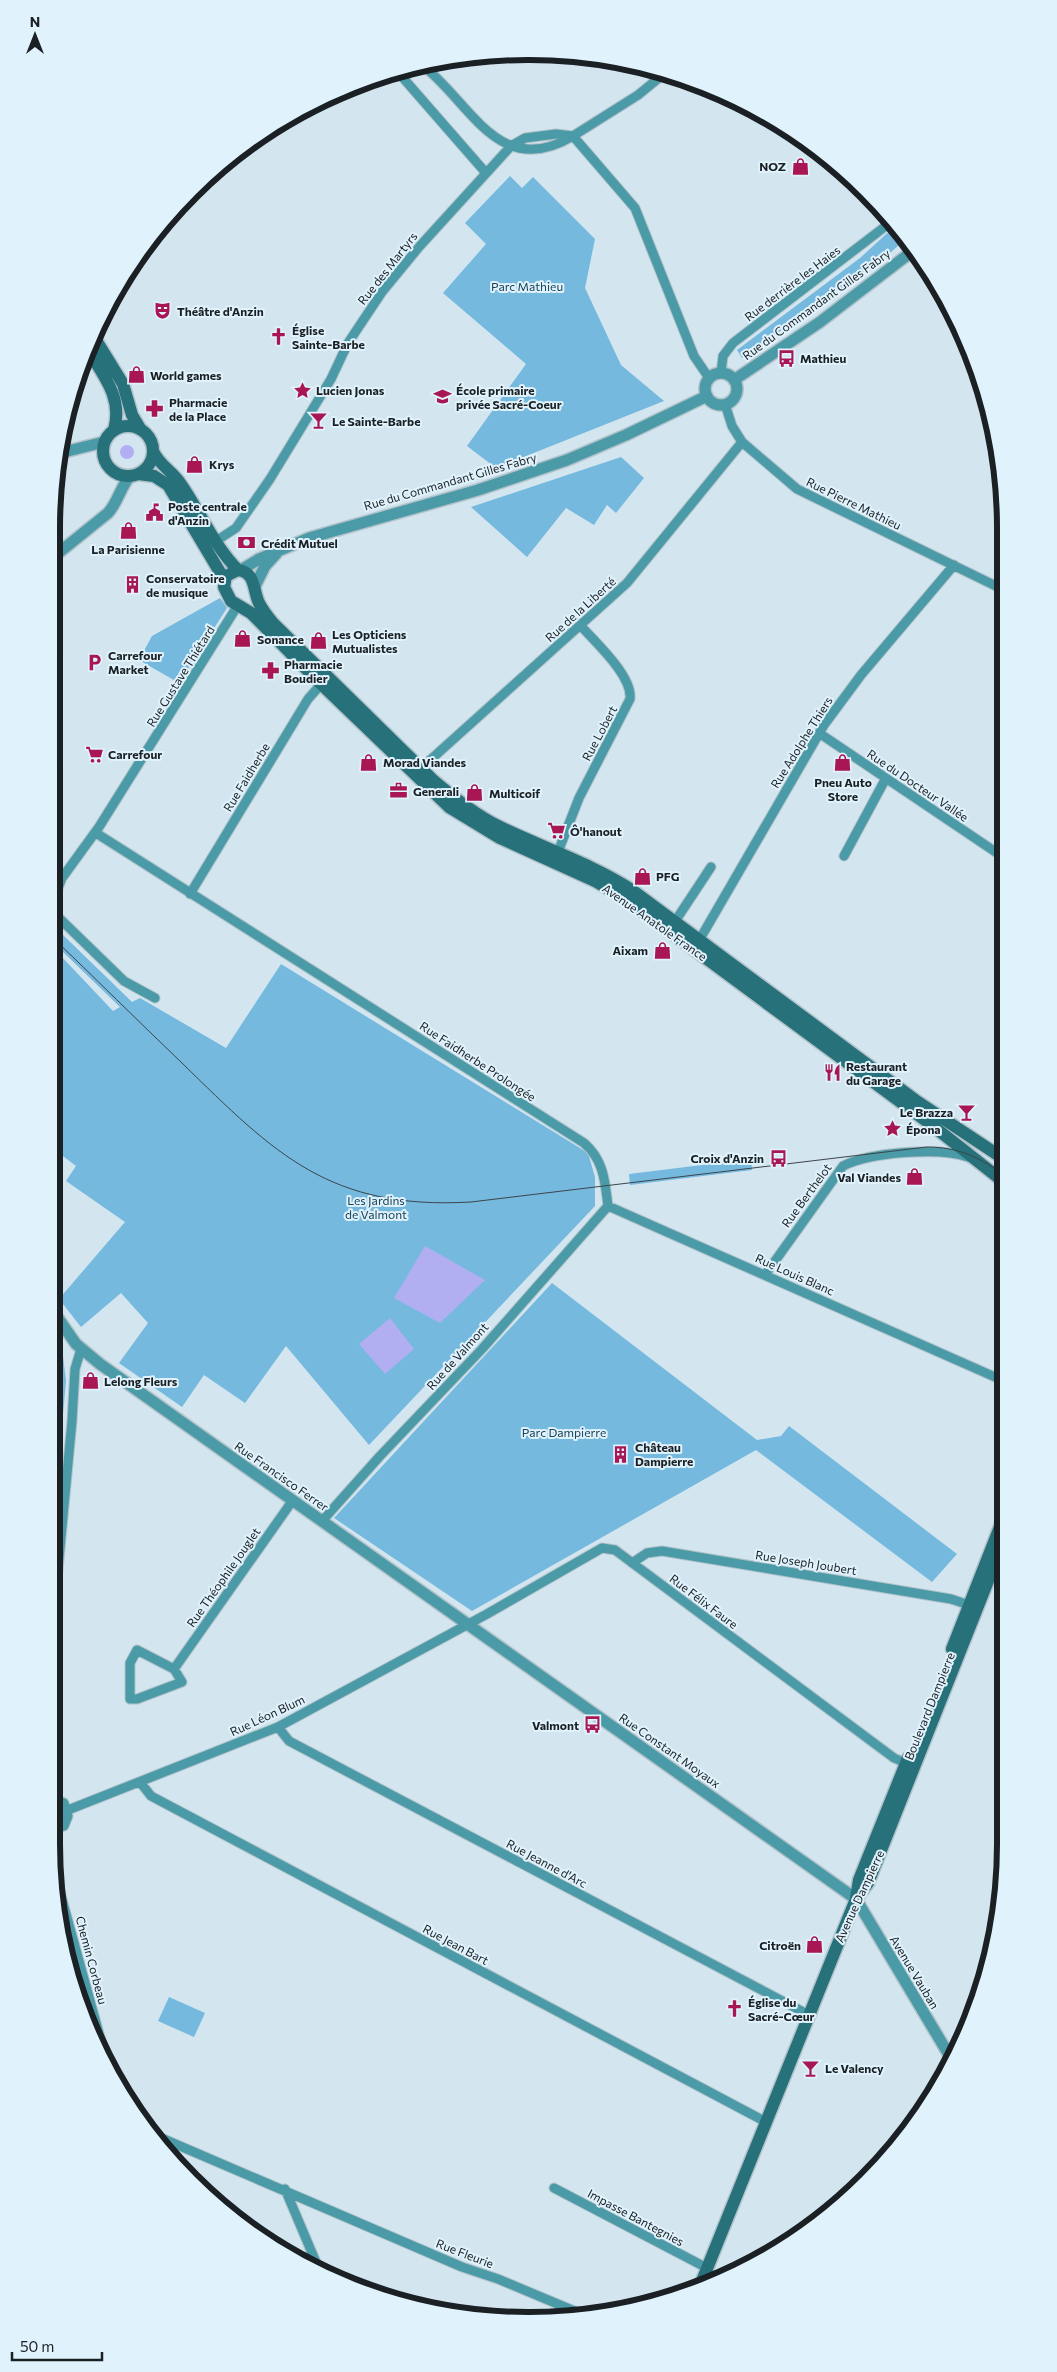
<svg xmlns="http://www.w3.org/2000/svg" width="1057" height="2372" font-family="Commissioner,sans-serif">
  <rect width="100%" height="100%" fill="#d3e5ef"/>
  <path fill="#75b9de" d="M510,176L522,188L533,177L595,239L585,288L621,365L664,401L496,468L467,446L526,364L443,293L486,244L465,223Z
    M895,226L907,238L883,259L742,358L737,350L860,258Z
    M621,457L644,478L616,513L607,505L594,525L566,508L527,557L471,507Z
    M220,598L227,608L179,683L139,660L152,636Z
    M63,935L132,1002L140,998L226,1048L281,964L588,1153L595,1177V1206L369,1445L286,1346L245,1403L204,1375L182,1407L119,1363L148,1323L121,1293L81,1327L59,1299L125,1222L66,1181L76,1166L51,1147V1020L60,955L113,1011L120,1007L61,950Z
    M751,1159L752,1170L630,1185L629,1174Z
    M552,1283L757,1440L781,1436L789,1426L957,1554L932,1582L756,1450L472,1611L334,1518Z
    M51,1324L61,1339L66,1381L51,1548Z
    M169,1997L205,2013L194,2037L158,2021Z"/>
  <path fill="#b1aff2" d="M120 452a7 7 0 1 1 14 0a7 7 0 1 1-14 0Z
    M425,1246L485,1280L440,1323L394,1298Z
    M390,1318L414,1349L385,1374L359,1344Z"/>
  <g fill="none" stroke-linecap="round" stroke-linejoin="round">
    <defs>
      <path id="minor" d="M422,65C470,101 498,181 573,136L635,208L694,356L709,378
        M397,71L486,173
        M721,373L723,356L733,343L891,222
        M725,404L732,426L742,442L797,489L1002,589
        M216,541L236,528L270,479L331,379L348,343L382,292L419,247L511,146L525,138L556,134L573,136L638,95L665,73
        M819,733L1003,857
        M418,771L627,583L742,442
        M96,833L584,1143C604,1160 605,1182 608,1206
        M844,856L886,778
        M556,857L579,798L630,699C633,676 595,642 581,626
        M190,894L308,699L324,681
        M55,914L124,981L155,998
        M672,926L711,867
        M51,944L58,888L62,878L99,827L238,605
        M697,944L824,725L861,675L954,565
        M608,1206L1004,1381
        M765,1275L843,1166C870,1152 940,1147 968,1157
        M322,1521L380,1456L482,1349L608,1206
        M632,1563L647,1553L662,1551L951,1599L975,1607
        M51,1644L72,1421L75,1369L81,1349
        M174,1669L137,1650L130,1663V1699H137L182,1682L174,1669L293,1500
        M278,1727L289,1741L809,2015
        M140,1782L151,1796L766,2122
        M68,1810L278,1727L487,1614L602,1548L615,1550L894,1758L910,1765
        M51,1830L64,1826L68,1816L64,1803L51,1798
        M54,1830L58,1885L108,2066
        M152,2134L462,2267L498,2279L584,2315
        M554,2188L707,2268
        M285,2189L318,2267"/>
      <path id="tertiary" d="M705 389a16 16 0 1 1 32 0a16 16 0 1 1-32 0Z
        M734,380L820,322L914,250
        M64,452L104,442
        M51,559L108,513C118,502 120,488 130,476
        M241,570L259,559L309,538L478,490L567,460L626,435L707,396
        M255,586L265,566L276,554
        M51,1308L76,1344L100,1364L856,1899L952,2060"/>
      <path id="secondary" d="M94,337L123,384L132,415L141,430
        M88,350C104,376 123,398 114,430
        M103 451a25 25 0 1 1 50 0a25 25 0 1 1-50 0Z
        M153,451C159,465 172,471 180,483C200,511 213,545 238,570
        M138,474L154,476L168,485L224,579
        M1004,1159L918,1102L632,890C590,863 543,848 498,826C474,814 453,797 433,780L273,623C268,617 263,611 259,603C253,591 256,572 238,570L226,576L224,587L231,601L251,613L321,684L449,807L500,838L595,881L623,897L933,1126L1004,1182
        M952,1649L1005,1514
        M856,1898L859,1880L908,1758
        M702,2281L856,1899L868,1883L1005,1538"/>
    </defs>
    <use href="#minor" stroke="#b2c2ca" stroke-width="11"/>
    <use href="#tertiary" stroke="#b2c2ca" stroke-width="14"/>
    <use href="#secondary" stroke="#b2c2ca" stroke-width="15"/>
    <use href="#minor" stroke="#4a9ba7" stroke-width="9"/>
    <use href="#tertiary" stroke="#4a9ba7" stroke-width="11"/>
    <use href="#secondary" stroke="#27717b" stroke-width="12"/>
    <path stroke="#3c454a" stroke-width="1" d="M51,936C95,978 138,1021 182,1063C276,1155 330,1210 471,1202L927,1147C958,1147 979,1157 1004,1175"/>
  </g>
  <defs>
    <symbol id="shop-bare" viewBox="-9 -9 18 18"><path d="M-5-2.5h2.3a2.7 3.5 0 0 1 5.4 0H5L5.5 6h-11ZM-1.5-2.5h3a1.5 2.3 0 0 0-3 0Z" fill="#a81753" stroke="#e0f2fc" stroke-width="2.5" paint-order="stroke"/></symbol>
    <symbol id="theatre-bare" viewBox="-9 -9 18 18"><path d="M-5-5.5Q0-4 5-5.5V0Q5 5 0 6Q-5 5-5 0ZM-3.3-2.5H-1v1.5H-3.3ZM1-2.5H3.3v1.5H1ZM-2.8 1Q0 5.5 2.8 1Z" fill="#a81753" stroke="#e0f2fc" stroke-width="2.5" paint-order="stroke"/></symbol>
    <symbol id="church-bare" viewBox="-9 -9 18 18"><path d="M-1.2-6h2.4v3.5h3.3v2.4h-3.3V6h-2.4V-.1h-3.3v-2.4h3.3Z" fill="#a81753" stroke="#e0f2fc" stroke-width="2.5" paint-order="stroke"/></symbol>
    <symbol id="bus-bare" viewBox="-9 -9 18 18"><path d="M-5-6H5V4H4V6H2V4H-2V6H-4V4H-5ZM-3.5-4V0h7V-4ZM-3.5 1.2v1.5H-2V1.2ZM2 1.2v1.5H3.5V1.2Z" fill="#a81753" stroke="#e0f2fc" stroke-width="2.5" paint-order="stroke"/></symbol>
    <symbol id="sight-bare" viewBox="-9 -9 18 18"><path d="M0-6L1.8-2.2L6-1.7L2.9 1.2L3.7 5.4L0 3.3L-3.7 5.4L-2.9 1.2L-6-1.7L-1.8-2.2Z" fill="#a81753" stroke="#e0f2fc" stroke-width="2.5" paint-order="stroke"/></symbol>
    <symbol id="school-bare" viewBox="-9 -9 18 18"><path d="M0-5L7-2L0 1L-7-2ZM-4 1L0 2.5L4 1V4Q0 6-4 4Z" fill="#a81753" stroke="#e0f2fc" stroke-width="2.5" paint-order="stroke"/></symbol>
    <symbol id="pharmacy-bare" viewBox="-9 -9 18 18"><path d="M-2-6h4v4h4v4h-4v4h-4v-4h-4v-4h4Z" fill="#a81753" stroke="#e0f2fc" stroke-width="2.5" paint-order="stroke"/></symbol>
    <symbol id="bar-bare" viewBox="-9 -9 18 18"><path d="M-6-5H6L.8 .8V4.5H3.5V6h-7V4.5H-.8V.8Z" fill="#a81753" stroke="#e0f2fc" stroke-width="2.5" paint-order="stroke"/></symbol>
    <symbol id="civic-bare" viewBox="-9 -9 18 18"><path d="M-.6-6.5H3V-4.5H.6V-3L4-1V1h2V6H-6V1h2V-1L-.6-3ZM-1.2 2.5V6h2.4V2.5Z" fill="#a81753" stroke="#e0f2fc" stroke-width="2.5" paint-order="stroke"/></symbol>
    <symbol id="bank-bare" viewBox="-9 -9 18 18"><path d="M-6-4H6V4H-6ZM0-2.3a2.3 2.3 0 1 0 0 4.6a2.3 2.3 0 1 0 0-4.6Z" fill="#a81753" stroke="#e0f2fc" stroke-width="2.5" paint-order="stroke"/></symbol>
    <symbol id="building-bare" viewBox="-9 -9 18 18"><path d="M-4-6H4V6H1V3H-1V6H-4ZM-2.5-4.3h1.7v1.8h-1.7ZM.8-4.3h1.7v1.8H.8ZM-2.5-1h1.7V.8h-1.7ZM.8-1h1.7V.8H.8Z" fill="#a81753" stroke="#e0f2fc" stroke-width="2.5" paint-order="stroke"/></symbol>
    <symbol id="parking-bare" viewBox="-9 -9 18 18"><path d="M-3.5-5.5H1a3.5 3.5 0 0 1 0 7H-1V5.5H-3.5ZM-1-3.4V-.6H.8a1.4 1.4 0 0 0 0-2.8Z" fill="#a81753" stroke="#e0f2fc" stroke-width="2.5" paint-order="stroke"/></symbol>
    <symbol id="supermarket-bare" viewBox="-9 -9 18 18"><path d="M-6-5.5h2.5l.6 2H6L4.5 2H-2.5L-4.4-4H-6ZM-1.5 3.2a1.3 1.3 0 1 0 .1 0ZM3 3.2a1.3 1.3 0 1 0 .1 0Z" fill="#a81753" stroke="#e0f2fc" stroke-width="2.5" paint-order="stroke"/></symbol>
    <symbol id="office-bare" viewBox="-9 -9 18 18"><path d="M-6-3h4V-5.5h4V-3h4V5H-6ZM-1-4.5V-3h2v-1.5ZM-6 0V1H6V0Z" fill="#a81753" stroke="#e0f2fc" stroke-width="2.5" paint-order="stroke"/></symbol>
    <symbol id="restaurant-bare" viewBox="-9 -9 18 18"><path d="M-5-6h1v4h1v-4h1v4h1v-4h1v5L-1.5 .5V6h-2V.5L-5-1ZM5-6V6H3V1.5H1.5Q1.5-4 5-6Z" fill="#a81753" stroke="#e0f2fc" stroke-width="2.5" paint-order="stroke"/></symbol>
  </defs>
  <g fill-rule="evenodd">
    <use href="#shop-bare" x="788" y="154" width="25" height="25"/>
    <use href="#theatre-bare" x="150" y="298" width="25" height="25"/>
    <use href="#church-bare" x="266" y="324" width="25" height="25"/>
    <use href="#bus-bare" x="774" y="346" width="25" height="25"/>
    <use href="#shop-bare" x="124" y="362" width="25" height="25"/>
    <use href="#sight-bare" x="290" y="378" width="25" height="25"/>
    <use href="#school-bare" x="430" y="384" width="25" height="25"/>
    <use href="#pharmacy-bare" x="142" y="396" width="25" height="25"/>
    <use href="#bar-bare" x="306" y="408" width="25" height="25"/>
    <use href="#shop-bare" x="182" y="452" width="25" height="25"/>
    <use href="#civic-bare" x="142" y="500" width="25" height="25"/>
    <use href="#shop-bare" x="116" y="518" width="25" height="25"/>
    <use href="#bank-bare" x="234" y="530" width="25" height="25"/>
    <use href="#building-bare" x="120" y="572" width="25" height="25"/>
    <use href="#shop-bare" x="230" y="626" width="25" height="25"/>
    <use href="#shop-bare" x="306" y="628" width="25" height="25"/>
    <use href="#parking-bare" x="82" y="650" width="25" height="25"/>
    <use href="#pharmacy-bare" x="258" y="658" width="25" height="25"/>
    <use href="#supermarket-bare" x="82" y="742" width="25" height="25"/>
    <use href="#shop-bare" x="356" y="750" width="25" height="25"/>
    <use href="#shop-bare" x="830" y="750" width="25" height="25"/>
    <use href="#office-bare" x="386" y="778" width="25" height="25"/>
    <use href="#shop-bare" x="462" y="780" width="25" height="25"/>
    <use href="#supermarket-bare" x="544" y="818" width="25" height="25"/>
    <use href="#shop-bare" x="630" y="864" width="25" height="25"/>
    <use href="#shop-bare" x="650" y="938" width="25" height="25"/>
    <use href="#restaurant-bare" x="820" y="1060" width="25" height="25"/>
    <use href="#bar-bare" x="954" y="1100" width="25" height="25"/>
    <use href="#sight-bare" x="880" y="1116" width="25" height="25"/>
    <use href="#bus-bare" x="766" y="1146" width="25" height="25"/>
    <use href="#shop-bare" x="902" y="1164" width="25" height="25"/>
    <use href="#shop-bare" x="78" y="1368" width="25" height="25"/>
    <use href="#building-bare" x="608" y="1442" width="25" height="25"/>
    <use href="#bus-bare" x="580" y="1712" width="25" height="25"/>
    <use href="#shop-bare" x="802" y="1932" width="25" height="25"/>
    <use href="#church-bare" x="722" y="1996" width="25" height="25"/>
    <use href="#bar-bare" x="798" y="2056" width="25" height="25"/>
  </g>
  <g text-anchor="middle" dominant-baseline="central" stroke-width="4" stroke-linejoin="round" paint-order="stroke">
    <g font-size="12" font-weight="bold" fill="#1a2024" stroke="#e0f2fc" text-anchor="start">
      <text x="786" y="166" text-anchor="end">NOZ</text>
      <text x="177" y="311">Théâtre d'Anzin</text>
      <text x="292" y="330">Église<tspan x="292" dy="14">Sainte-Barbe</tspan></text>
      <text x="800" y="358">Mathieu</text>
      <text x="150" y="375">World games</text>
      <text x="316" y="390">Lucien Jonas</text>
      <text x="456" y="390">École primaire<tspan x="456" dy="14">privée Sacré-Coeur</tspan></text>
      <text x="169" y="402">Pharmacie<tspan x="169" dy="14">de la Place</tspan></text>
      <text x="332" y="421">Le Sainte-Barbe</text>
      <text x="209" y="464">Krys</text>
      <text x="168" y="506">Poste centrale<tspan x="168" dy="14">d'Anzin</tspan></text>
      <text x="261" y="543">Crédit Mutuel</text>
      <text x="128" y="549" text-anchor="middle">La Parisienne</text>
      <text x="146" y="578">Conservatoire<tspan x="146" dy="14">de musique</tspan></text>
      <text x="332" y="634">Les Opticiens<tspan x="332" dy="14">Mutualistes</tspan></text>
      <text x="257" y="639">Sonance</text>
      <text x="108" y="655">Carrefour<tspan x="108" dy="14">Market</tspan></text>
      <text x="284" y="664">Pharmacie<tspan x="284" dy="14">Boudier</tspan></text>
      <text x="108" y="754">Carrefour</text>
      <text x="383" y="762">Morad Viandes</text>
      <text x="843" y="782" text-anchor="middle">Pneu Auto<tspan x="843" dy="14">Store</tspan></text>
      <text x="413" y="791">Generali</text>
      <text x="489" y="793">Multicoif</text>
      <text x="570" y="831">Ô'hanout</text>
      <text x="656" y="876">PFG</text>
      <text x="648" y="950" text-anchor="end">Aixam</text>
      <text x="846" y="1066">Restaurant<tspan x="846" dy="14">du Garage</tspan></text>
      <text x="953" y="1112" text-anchor="end">Le Brazza</text>
      <text x="906" y="1129">Épona</text>
      <text x="764" y="1158" text-anchor="end">Croix d'Anzin</text>
      <text x="901" y="1177" text-anchor="end">Val Viandes</text>
      <text x="104" y="1381">Lelong Fleurs</text>
      <text x="635" y="1447">Château<tspan x="635" dy="14">Dampierre</tspan></text>
      <text x="579" y="1725" text-anchor="end">Valmont</text>
      <text x="801" y="1945" text-anchor="end">Citroën</text>
      <text x="748" y="2002">Église du<tspan x="748" dy="14">Sacré-Cœur</tspan></text>
      <text x="825" y="2068">Le Valency</text>
    </g>
    <g font-size="12" fill="#1a2024" stroke="#e0f2fc">
      <text transform="translate(387 268) rotate(-52)">Rue des Martyrs</text>
      <text transform="translate(792 283) rotate(-37)">Rue derrière les Haies</text>
      <text transform="translate(816 304) rotate(-36)">Rue du Commandant Gilles Fabry</text>
      <text transform="translate(450 481) rotate(-16)">Rue du Commandant Gilles Fabry</text>
      <text transform="translate(854 503) rotate(26)">Rue Pierre Mathieu</text>
      <text transform="translate(580 609) rotate(-42)">Rue de la Liberté</text>
      <text transform="translate(180 676) rotate(-58)">Rue Gustave Thiétard</text>
      <text transform="translate(599 733) rotate(-62)">Rue Lobert</text>
      <text transform="translate(801 742) rotate(-58)">Rue Adolphe Thiers</text>
      <text transform="translate(246 777) rotate(-59)">Rue Faidherbe</text>
      <text transform="translate(918 785) rotate(34)">Rue du Docteur Vallée</text>
      <text transform="translate(655 922) rotate(35)">Avenue Anatole France</text>
      <text transform="translate(478 1061) rotate(33)">Rue Faidherbe Prolongée</text>
      <text transform="translate(806 1195) rotate(-54)">Rue Berthelot</text>
      <text transform="translate(795 1274) rotate(24)">Rue Louis Blanc</text>
      <text transform="translate(457 1356) rotate(-48)">Rue de Valmont</text>
      <text transform="translate(282 1476) rotate(35)">Rue Francisco Ferrer</text>
      <text transform="translate(806 1562) rotate(9)">Rue Joseph Joubert</text>
      <text transform="translate(223 1577) rotate(-55)">Rue Théophile Jouglet</text>
      <text transform="translate(704 1601) rotate(37)">Rue Félix Faure</text>
      <text transform="translate(929 1706) rotate(-68)">Boulevard Dampierre</text>
      <text transform="translate(267 1715) rotate(-25)">Rue Léon Blum</text>
      <text transform="translate(670 1750) rotate(35)">Rue Constant Moyaux</text>
      <text transform="translate(547 1863) rotate(28)">Rue Jeanne d'Arc</text>
      <text transform="translate(859 1896) rotate(-65)">Avenue Dampierre</text>
      <text transform="translate(456 1944) rotate(28)">Rue Jean Bart</text>
      <text transform="translate(92 1960) rotate(75)">Chemin Corbeau</text>
      <text transform="translate(915 1972) rotate(59)">Avenue Vauban</text>
      <text transform="translate(636 2217) rotate(28)">Impasse Bantegnies</text>
      <text transform="translate(465 2253) rotate(21)">Rue Fleurie</text>
    </g>
    <g font-size="12" fill="#164156" stroke="#e0f2fc">
      <text x="527" y="286">Parc Mathieu</text>
      <text x="376" y="1200">Les Jardins<tspan x="376" dy="14">de Valmont</tspan></text>
      <text x="564" y="1432">Parc Dampierre</text>
    </g>
  </g>
  <path d="M0 0H1057V2372H0ZM528 60H529A468 468 0 0 1 997 528V1844A468 468 0 0 1 529 2312H528A468 468 0 0 1 60 1844V528A468 468 0 0 1 528 60Z" fill="#e0f2fc" fill-rule="evenodd"/>
  <path fill="none" stroke="#1a2024" stroke-width="6" d="M528 60H529A468 468 0 0 1 997 528V1844A468 468 0 0 1 529 2312H528A468 468 0 0 1 60 1844V528A468 468 0 0 1 528 60Z"/>
  <g transform="translate(35 35)" stroke="#e0f2fc" stroke-width="4" paint-order="stroke">
  <path d="M0-4L9 19L0 12L-9 19Z" fill="#1a2024"/>
  <text y="-8" font-size="14" font-weight="bold" text-anchor="middle" fill="#1a2024">N</text>
  </g>
  <path d="M12 2352v8h90v-8" fill="none" stroke="#1a2024" stroke-width="2.5"/>
  <text x="20" y="2352" font-size="15" fill="#1a2024" stroke="#e0f2fc" stroke-width="4" paint-order="stroke">50 m</text>
</svg>
